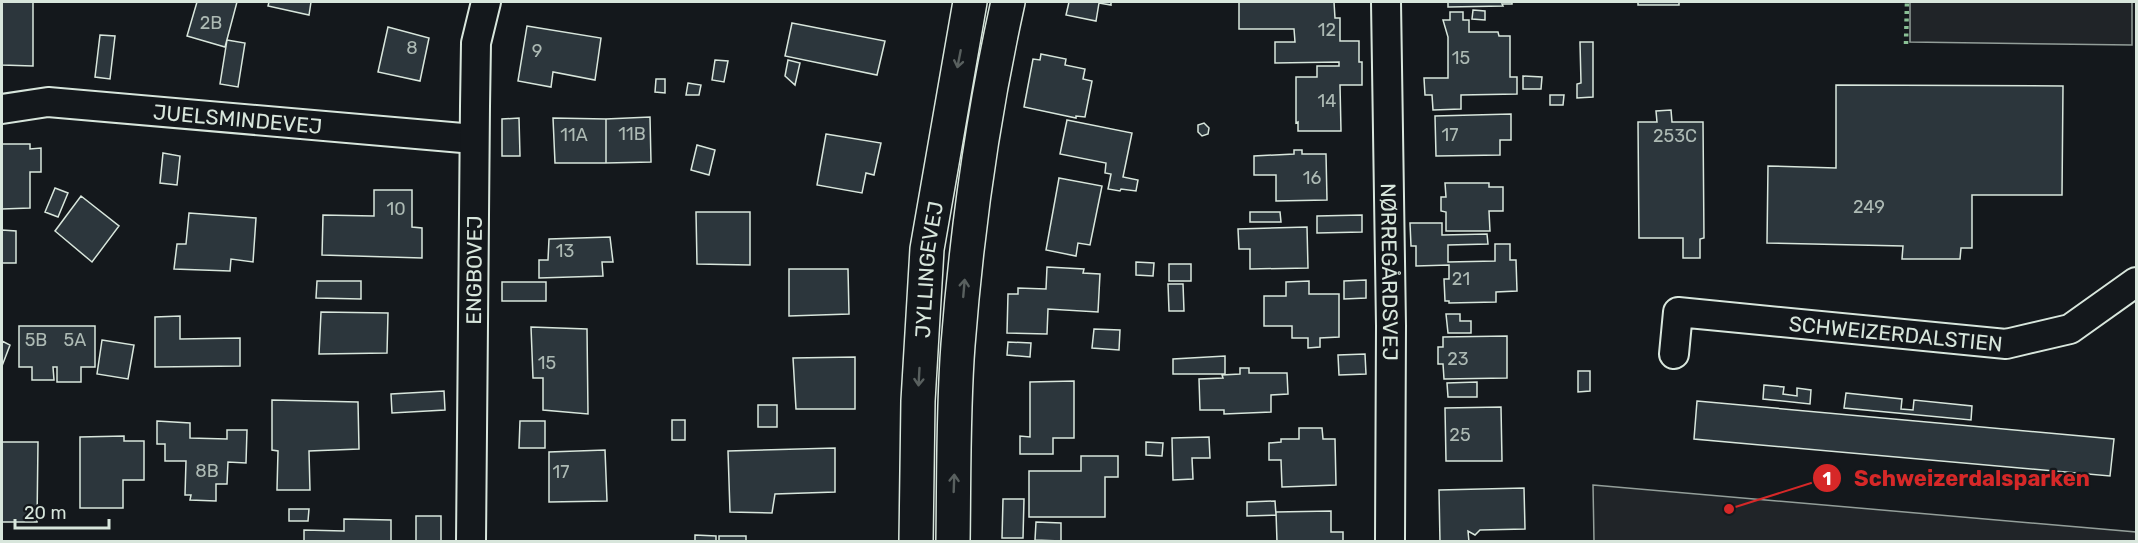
<svg xmlns="http://www.w3.org/2000/svg" width="2138" height="543" font-family="Rubik,sans-serif">
  <rect width="100%" height="100%" fill="#14181c"/>
  <path fill="#202428" stroke="#939e99" stroke-width="1.5" d="M1910,2H2132V45L1910,42Z
    M1593,485L2136,532V541H1594Z"/>
  <path fill="#2c363c" stroke="#d8e6dc" stroke-width="1.5" d="M2,2H33V66L2,65Z
    M197,2H237L225,47L187,36Z
    M269,2H311L309,15L268,6Z
    M1069,2H1111V5L1099,3L1096,21L1066,15Z
    M1239,2H1334L1335,18H1340V41H1359V62H1362V85H1340L1341,131H1298V122L1296,123V77H1317V66H1339V62L1275,63V42H1295L1294,29H1239Z
    M1448,2H1512V4H1502L1503,6L1448,7Z
    M1638,2H1679V5H1638Z
    M1473,10L1485,11V20L1472,19Z
    M1450,12H1463V20H1469V32H1498L1499,36H1510V77H1517V94L1461,95V109L1433,110L1432,95H1425L1424,78H1448V37L1443,20H1450Z
    M792,23L885,41L877,75L785,56Z
    M527,26L601,38L595,80L553,72L551,87L518,81Z
    M388,27L429,38L420,81L378,72Z
    M100,35L115,36L110,79L95,77Z
    M227,40L245,43L238,87L220,84Z
    M1580,42H1593V97L1577,98V84L1581,83Z
    M1041,54L1066,59L1065,65L1085,69L1083,79L1092,81L1085,117L1076,116V118L1024,107L1033,59L1040,60Z
    M715,60L728,61L724,82L712,80Z
    M788,60L800,63L795,85L785,76Z
    M1523,76L1542,77L1541,89H1523Z
    M656,79H665V93L655,92Z
    M688,83L701,85L699,95H686Z
    M1836,85L2063,86L2062,195H1972V248H1961L1960,259H1902L1903,246L1767,243L1768,166L1836,168Z
    M1550,95H1564L1563,105H1550Z
    M1671,110L1672,122H1703L1704,238L1700,239V258H1683V238H1639L1638,122H1657L1656,111Z
    M1511,114V140H1500V155L1436,156L1435,116Z
    M650,117L651,162L606,163V119Z
    M519,118L520,156H502V119Z
    M553,118L606,119V163H555Z
    M1067,120L1132,133L1123,177L1138,180L1136,191L1121,189L1120,191L1108,189L1111,174L1105,173L1106,163L1060,154Z
    M1204,123L1209,128L1208,134L1202,136L1198,132V125Z
    M826,134L881,143L874,175L866,173L862,193L817,185Z
    M2,144H30V149L41,148V172H30V208L2,209Z
    M697,145L715,150L709,175L691,170Z
    M1294,150H1302V154H1326L1327,200L1276,201V175H1254V156L1294,154Z
    M163,153L180,156L177,185L160,183Z
    M1059,178L1102,186L1090,245L1078,243L1076,256L1046,250Z
    M1445,183H1489V187H1503V211H1489L1490,231H1446V212L1441,211V197H1446Z
    M55,188L68,193L58,217L45,212Z
    M374,190H412V227L422,228V258L322,255L323,215L374,216Z
    M81,196L119,226L92,262L55,231Z
    M696,212H750V265L697,264Z
    M1250,212H1280L1281,222H1250Z
    M189,213L256,218L253,262L231,259L230,271L174,269L177,244H186Z
    M1362,215V232L1317,233V216Z
    M1410,223H1442V235L1487,234L1488,244L1448,245V262L1495,261V244H1510V260H1516L1517,291L1496,292V302L1449,303V301H1445L1444,279H1449V265L1416,266V246H1411Z
    M1307,227L1308,268L1250,269V249H1239L1238,229Z
    M2,230L16,231V263H2Z
    M610,237L613,262H602L603,276L539,278V260H548L549,239Z
    M1136,262L1154,263L1153,276L1136,275Z
    M1169,264H1191V281H1169Z
    M1047,267L1084,269L1083,273L1100,274L1098,312L1048,309L1047,334L1007,333L1008,294H1018V288L1046,289Z
    M789,269H848L849,314L789,316Z
    M1366,280V298L1344,299V281Z
    M317,281H361V299L316,298Z
    M1309,281V294H1339V337L1320,338V347L1308,348V338H1292V326H1264V296H1286V282Z
    M502,282H546V301H502Z
    M1168,284H1183L1184,311H1169Z
    M321,312L388,313L387,353L319,354Z
    M1446,314H1460V321H1471V333H1448Z
    M180,316V339L240,338V366L155,367V317Z
    M19,326H95V367H81V382H57V367H53L54,380H32V367H19Z
    M531,327L587,329L588,414L543,410V378H533Z
    M1094,329L1120,330L1119,350L1092,348Z
    M1507,336V378L1444,379L1443,364H1438V347H1443V337Z
    M102,340L134,345L128,379L97,374Z
    M2,341L10,345L2,366Z
    M1008,342L1031,343L1030,357L1007,355Z
    M1365,354L1366,374L1339,375L1338,355Z
    M1225,356V374H1173V359Z
    M855,357V409H796L793,358Z
    M1240,368H1249V373H1287L1288,394L1271,395V412L1224,414V410H1200L1199,379L1223,378L1222,375L1240,374Z
    M1578,371H1590V391L1578,392Z
    M1074,381V438H1053V454H1020V436L1030,437V382Z
    M1477,382V397H1448L1447,383Z
    M1764,385L1784,387L1783,394L1797,396V388L1811,390L1810,404L1763,399Z
    M444,391L445,410L392,413L391,394Z
    M1846,393L1902,399L1901,409L1913,410L1914,400L1972,406L1971,420L1844,408Z
    M272,400L358,402L359,449L309,451L310,490H277L278,451L272,450Z
    M1697,401L2114,439L2110,476L1694,439Z
    M758,405H777V427H758Z
    M1501,407L1502,461H1446L1445,408Z
    M672,420H685V440H672Z
    M157,421L190,423V438L227,439V430H247L246,463L228,462L227,484H216V501L190,500L191,495H185L186,461H165V444H157Z
    M520,421H545V448H519Z
    M1299,428H1322L1323,439H1335L1336,485L1282,487L1281,460H1269V443L1281,442V439H1299Z
    M124,436V441H144V480H123V508H80V437Z
    M1209,437L1210,458H1192L1193,479L1173,480L1172,438Z
    M2,442H38L37,522H2Z
    M1146,442L1163,443L1162,456L1146,455Z
    M835,448V492L775,494L772,513L730,512L728,451Z
    M605,450L607,501L549,502V452Z
    M1081,456H1118V477H1105V517H1029V471H1081Z
    M1524,488L1525,529L1480,530L1475,535L1468,531L1469,542H1440L1439,490Z
    M1003,499H1024L1023,538H1002Z
    M1275,501L1276,515L1247,516V502Z
    M289,509H309L308,521H289Z
    M1331,511V532H1343V542H1277L1276,512Z
    M416,516H441V542H416Z
    M344,519L391,520V542H304V530L344,531Z
    M1036,522L1061,523V541L1035,540Z
    M695,535L716,536V542H695Z
    M719,536H746V542H719Z"/>
  <g fill="none" stroke-linecap="round" stroke-linejoin="round">
    <defs>
      <g id="minor">
        <path id="s1" d="M1386,2L1391,326L1390,542"/>
        <path id="s2" d="M2,109L48,102L474,139"/>
        <path id="s3" d="M1674,354L1678,312L2006,344L2070,329L2136,282"/>
        <path id="s4" d="M471,542L475,106L476,43L486,2"/>
      </g>
      <g id="tertiary">
        <path id="s5" d="M916,542L918,401L927,249L970,2"/>
        <path d="M953,542C954,476 953,410 958,345C967,229 983,115 1008,2"/>
      </g>
    </defs>
    <use href="#minor" stroke="#d8e6dc" stroke-width="32"/>
    <use href="#tertiary" stroke="#d8e6dc" stroke-width="36"/>
    <use href="#minor" stroke="#14181c" stroke-width="28"/>
    <use href="#tertiary" stroke="#14181c" stroke-width="33"/>
    <path stroke="#8ac095" stroke-width="4.5" stroke-dasharray="3 4.5" stroke-linecap="butt" d="M1906,44L1907,2"/>
  </g>
  <defs><path id="oneway-shaft" d="M-6 0H5M1.5-3L5.5 0L1.5 3" fill="none" stroke-width="1.6" stroke-linecap="round" stroke-linejoin="round" transform="scale(1.5)"/></defs>
  <g stroke="#59605f">
    <use href="#oneway-shaft" transform="translate(959 59) rotate(101)"/>
    <use href="#oneway-shaft" transform="translate(964 288) rotate(-85)"/>
    <use href="#oneway-shaft" transform="translate(919 377) rotate(93)"/>
    <use href="#oneway-shaft" transform="translate(954 483) rotate(-88)"/>
  </g>
  <g text-anchor="middle" dominant-baseline="central" stroke-width="4.5" stroke-linejoin="round" paint-order="stroke">
    <g font-size="18" fill="#adbab4">
      <text x="211" y="23">2B</text>
      <text x="1327" y="30">12</text>
      <text x="412" y="48">8</text>
      <text x="537" y="51">9</text>
      <text x="1461" y="58">15</text>
      <text x="1327" y="101">14</text>
      <text x="632" y="134">11B</text>
      <text x="574" y="135">11A</text>
      <text x="1450" y="135">17</text>
      <text x="1675" y="136">253C</text>
      <text x="1312" y="178">16</text>
      <text x="1869" y="207">249</text>
      <text x="396" y="209">10</text>
      <text x="565" y="251">13</text>
      <text x="1461" y="279">21</text>
      <text x="36" y="340">5B</text>
      <text x="75" y="340">5A</text>
      <text x="1458" y="359">23</text>
      <text x="547" y="363">15</text>
      <text x="1460" y="435">25</text>
      <text x="207" y="471">8B</text>
      <text x="561" y="472">17</text>
    </g>
    <g font-size="21" fill="#d8e6dc" stroke="#14181c">
      <text stroke="none"><textPath href="#s2" startOffset="237">JUELSMINDEVEJ</textPath></text>
      <text stroke="none"><textPath href="#s5" startOffset="273">JYLLINGEVEJ</textPath></text>
      <text stroke="none"><textPath href="#s4" startOffset="272">ENGBOVEJ</textPath></text>
      <text stroke="none"><textPath href="#s1" startOffset="270">NØRREGÅRDSVEJ</textPath></text>
      <text stroke="none"><textPath href="#s3" startOffset="261">SCHWEIZERDALSTIEN</textPath></text>
    </g>
  </g>
  <path fill="none" stroke="#d62828" stroke-width="2" d="M1729 509L1827 478"/>
  <g fill="#d62828" stroke="#14181c" stroke-width="2">
    <circle cx="1729" cy="509" r="6"/>
    <circle cx="1827" cy="478" r="15"/>
  </g>
  <g font-size="18" text-anchor="middle" font-weight="bold" fill="#fff">
    <text x="1827" y="485">1</text>
  </g>
  <g font-size="22" text-anchor="middle" font-weight="bold" fill="#d62828" stroke="#14181c" stroke-width="4.5" stroke-linejoin="round" paint-order="stroke">
    <text x="1972" y="486">Schweizerdalsparken</text>
  </g>
  <rect width="2138" height="543" fill="none" stroke="#d8e6dc" stroke-width="6"/>
  <path d="M15 519v9h94v-9" fill="none" stroke="#d8e6dc" stroke-width="3"/>
  <text x="24" y="519" font-size="18" fill="#d8e6dc" stroke="#14181c" stroke-width="4.5" paint-order="stroke">20 m</text>
</svg>
